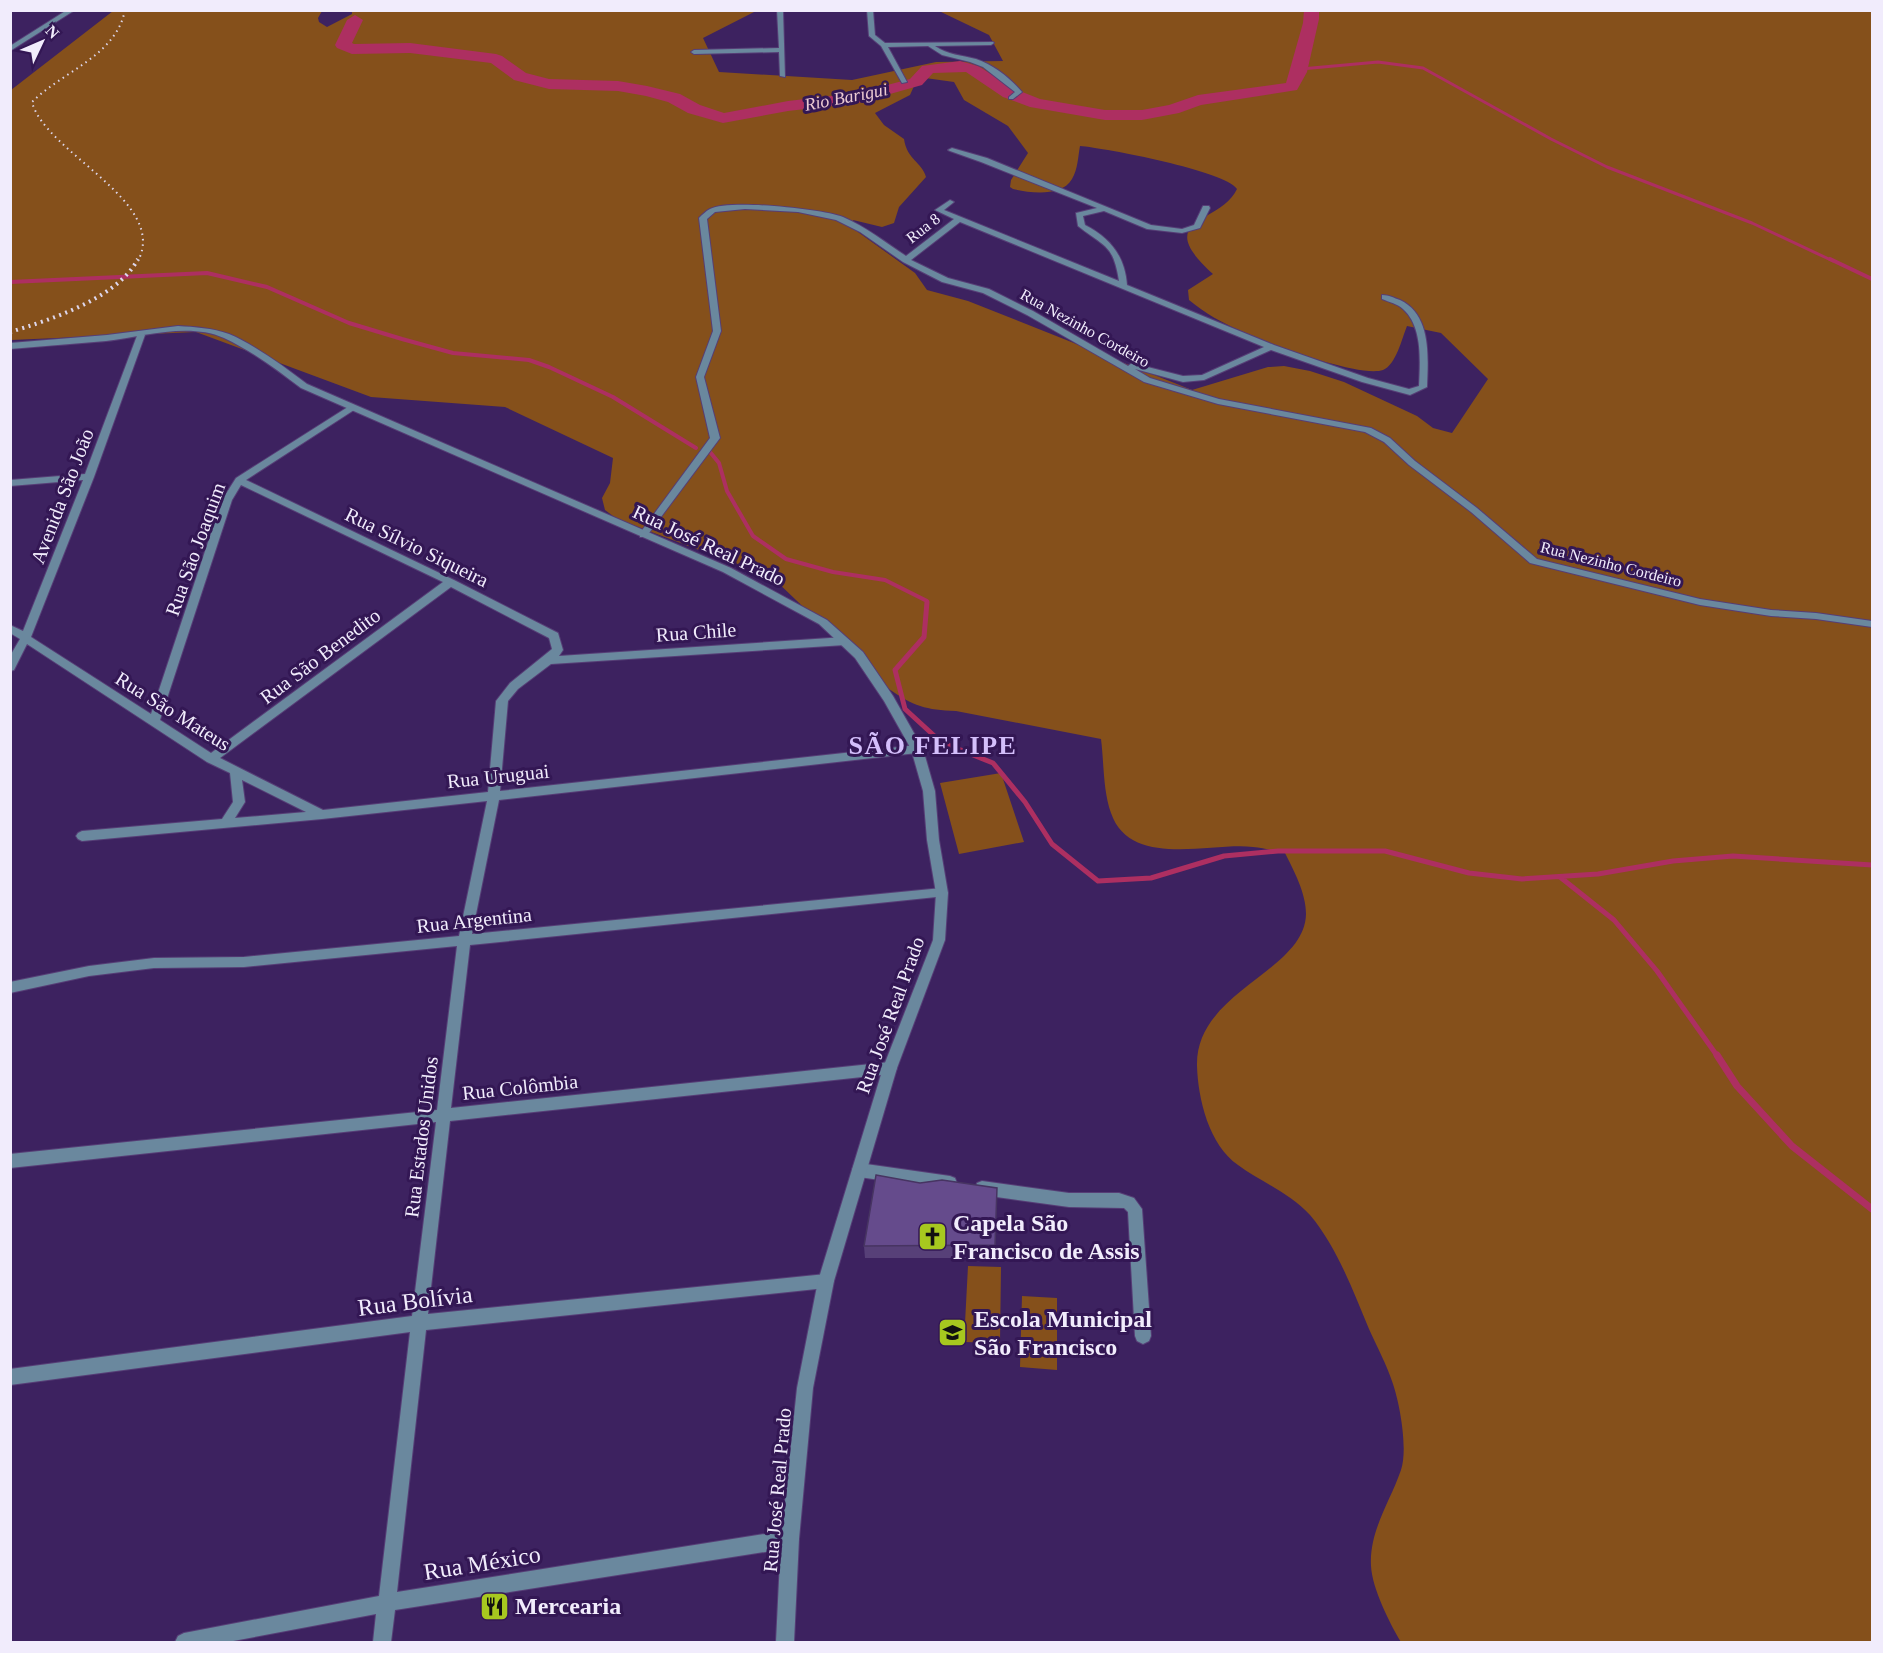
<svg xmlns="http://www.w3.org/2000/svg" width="1883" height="1653" font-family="Georgia,serif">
  <rect width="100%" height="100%" fill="#3d2260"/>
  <path fill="#85501b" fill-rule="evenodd" d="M352,10L756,11L703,38L719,72L852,80L936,62L1003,61L989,35L939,11H1872V1642H1401C1390,1624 1372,1588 1371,1566C1369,1531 1390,1502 1401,1470C1408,1449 1400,1405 1393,1384C1387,1365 1377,1347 1369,1329C1353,1291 1337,1247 1310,1215C1290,1193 1261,1182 1238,1165C1209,1145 1198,1099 1197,1066C1195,991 1305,972 1306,914C1306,893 1294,871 1285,853C1275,851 1264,848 1253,847C1211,842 1130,869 1111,813C1103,791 1104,763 1101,739L956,711C926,710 913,706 889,689L773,578L617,519L605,510L602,498L610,483L613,458L505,407L371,397L196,332L11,340V90L113,11H322L318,18L319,22L327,27L352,14ZM918,77L954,82L964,100L1008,126L1028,153L1011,180L1010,187L1013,189C1030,193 1062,197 1072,179C1078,169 1078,156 1080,146C1105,148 1226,171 1237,189C1220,225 1150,217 1213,274L1188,290L1189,300C1205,313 1222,323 1241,331C1265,343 1359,378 1383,370C1396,365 1402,338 1407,326L1441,333L1488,379L1452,433L1433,428L1417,416L1344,382L1310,371L1284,366L1268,367L1192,390L968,301L927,290L915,273L858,232L853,220L882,227L894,223L899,207L926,177C922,162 907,160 904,139L884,125L875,113L910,95Z
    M1001,773L1024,842L959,854L940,783Z
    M968,1266L1001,1267L1000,1343L964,1342Z
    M1022,1296L1057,1298V1370L1020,1367Z"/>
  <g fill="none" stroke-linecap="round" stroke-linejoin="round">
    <path stroke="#ad2f61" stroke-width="3" d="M1301,69L1378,62L1423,68L1551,139L1607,167L1752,223L1833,261"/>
    <path stroke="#ad2f61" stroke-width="4" d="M1830,259L1872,279
      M10,282L207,273L267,287L349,323L402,339L453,353L529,360L549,367L613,397L696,448
      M710,452L719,463L727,491L753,536L786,559L833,572L885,580L927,601V604"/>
    <path stroke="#ad2f61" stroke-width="5" d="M927,602L924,637L895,670L905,709L941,742L993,763L1025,802L1052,844L1098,881L1151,878L1224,856L1278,851H1385L1469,873L1522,879L1598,874L1673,861L1733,856L1872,865
      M1560,877L1614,920L1657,971L1718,1057"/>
    <path stroke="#ad2f61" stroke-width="7" d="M1717,1055L1737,1086L1792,1146L1872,1209"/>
    <path fill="#ad2f61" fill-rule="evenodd" d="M1304,10H1319V19L1307,72L1297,90L1201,105L1179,113L1142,120H1105L1030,107L1003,97L966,72L933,73L922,85L858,103L788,111L723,123L688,113L668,102L646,96L618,91L549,89L514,80L491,63L410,53L352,54L337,48L335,45L347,20L355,15L363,20L352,43L354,44L410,43L496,54L502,56L526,73L549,79L618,81L647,86L680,94L700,105L724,113L788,101L857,93L910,79L922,66L960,61L978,66L1015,89L1040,99L1105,110H1142L1169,105L1198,95L1286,83L1303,23Z"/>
    <defs>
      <path id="minor" d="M777,10H783L785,77L780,76L779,52L694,54L691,52L694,50L779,48Z
        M867,10H873L875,35L885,43L993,42L994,43L991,45L935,46C948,55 961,55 976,59C994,65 1010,78 1022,92L1013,99H1009V97L1015,92L983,67L970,62L942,55L928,46L888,47L907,82L902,83L881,46L869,36Z
        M952,148L987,158L1151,225L1182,229L1194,225L1203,206H1209L1210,208L1200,228L1182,233L1147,229L1104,211L1083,216L1085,225C1110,238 1125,256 1127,285L1274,345L1368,378L1409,389L1419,386C1420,361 1423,327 1403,309C1398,304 1389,302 1382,299V295C1389,295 1394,298 1400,300C1432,315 1428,358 1427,387L1410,395L1362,382L1271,350L1204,380L1183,382L1135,369L1150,378L1219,399L1371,428L1390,438L1415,461L1477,508L1537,559L1700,599L1771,610L1816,613L1872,621V627L1816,619L1771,616L1700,605L1530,563L1471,512L1409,465L1384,442L1365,432L1218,404L1144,382L1027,315L983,293L942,282L903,262L860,232L836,220L798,212L745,209L715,212L707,219L721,331L704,377L720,438L646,537H640V533L710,438L696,377L713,331L699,218C702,215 706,211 710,209C729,199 822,209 843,217C866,227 885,242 906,256L954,219L935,210L950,200L954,202L944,210L1119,281C1113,243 1104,247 1078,226L1076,213L1097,208L981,162L950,151L948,150ZM960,222L1264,347L1202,375L1183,376L1132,363L1128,366L1033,311L989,289L948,278L911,260Z
        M138,333L145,335L94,477L31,637L151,714L222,500L236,478L351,405L355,408L354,410L246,480L454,580L558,633L563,650L559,656L845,637L850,641L845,645L551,664L518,689L508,701L500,791L917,745L923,749L917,753L499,800L472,934L942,888L946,890L948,893L946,896L470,945L451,1108L890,1062L895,1064L897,1068L895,1072L890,1074L450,1121L428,1314L826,1274L831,1276L834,1281L831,1286L826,1288L426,1330L397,1592L790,1530L796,1533L799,1539L796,1545L790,1548L395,1610L391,1642H373L376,1614L228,1642H175L178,1636L184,1633L379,1596L410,1332L10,1385V1369L412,1316L436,1122L10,1168V1154L437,1110L457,946L244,967L154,968L89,976L10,993V982L89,966L154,958L244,957L459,936L487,801L322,819L82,841L78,839L76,836L78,833L82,831L222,819L233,802L230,773L207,762L27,644L14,670L10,671V656L20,639L10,633V625L23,631L83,480L10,486V480L85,474ZM241,485L443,582L211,753L160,720L232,500ZM451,587L549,638L552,649L510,683L496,701L488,792L323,810L220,758ZM242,780L306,812L235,818L245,802Z
        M859,1163L950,1176L955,1178L957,1183L955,1188L950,1190L859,1177L854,1175L852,1170L854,1165Z
        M982,1181L1069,1193H1119L1134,1198L1142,1209L1151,1336L1149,1341L1143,1344L1137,1341L1135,1336L1128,1212L1124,1208L1069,1207L982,1195L977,1193L975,1188L977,1183Z"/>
      <path id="tertiary" d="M67,10H75L10,51V46Z
        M178,326C195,327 212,328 229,334C253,344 286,368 307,384L731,568L827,620L863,652L893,696L923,749L935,791L939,840L948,893L945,940L897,1068L834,1281L813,1388L799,1539L794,1642H776L781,1539L797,1388L818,1281L883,1068L933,940L936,893L927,840L923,791L911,749L884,701L855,658L819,624L723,572L301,388C277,370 252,351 224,338C188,322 143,337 106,341C74,344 42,346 10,349V343L107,335Z"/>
    </defs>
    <use href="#minor" stroke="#563e76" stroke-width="2"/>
    <use href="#tertiary" stroke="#563e76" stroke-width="2"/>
    <use href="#minor" fill="#6a889e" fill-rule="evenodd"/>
    <use href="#tertiary" fill="#6a889e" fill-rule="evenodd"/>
    <path stroke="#ded7ec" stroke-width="2" stroke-dasharray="1.5 4" stroke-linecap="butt" d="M125,10C116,56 63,71 32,102C45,153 169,201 138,261"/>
    <path stroke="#ded7ec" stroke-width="4" stroke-dasharray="2 4.5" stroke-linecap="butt" d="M10,332C50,320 118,298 138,259"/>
  </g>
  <path fill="#574078" d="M995,1245L994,1258H865L864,1246Z"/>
  <path fill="#654b8c" stroke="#473462" stroke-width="1.5" d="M876,1175L920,1183L942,1180L997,1188L995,1245L864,1246Z"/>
  <defs>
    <symbol id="church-square" viewBox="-11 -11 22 22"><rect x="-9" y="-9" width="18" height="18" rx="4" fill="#a7c81f" stroke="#331754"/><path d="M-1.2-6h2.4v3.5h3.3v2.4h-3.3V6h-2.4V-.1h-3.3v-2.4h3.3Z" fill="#111"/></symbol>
    <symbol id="school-square" viewBox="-11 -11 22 22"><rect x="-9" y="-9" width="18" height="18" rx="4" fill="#a7c81f" stroke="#331754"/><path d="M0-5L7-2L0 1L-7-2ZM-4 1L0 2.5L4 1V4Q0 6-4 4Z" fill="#111"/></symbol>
    <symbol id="restaurant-square" viewBox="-11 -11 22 22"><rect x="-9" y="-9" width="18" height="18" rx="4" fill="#a7c81f" stroke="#331754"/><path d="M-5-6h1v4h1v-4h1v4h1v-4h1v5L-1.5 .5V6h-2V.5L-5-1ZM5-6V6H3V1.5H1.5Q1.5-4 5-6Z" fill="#111"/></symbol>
  </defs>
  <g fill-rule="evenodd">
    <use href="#church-square" x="916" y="1220" width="33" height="33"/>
    <use href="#school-square" x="936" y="1316" width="33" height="33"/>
    <use href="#restaurant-square" x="478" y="1590" width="33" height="33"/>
  </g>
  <g text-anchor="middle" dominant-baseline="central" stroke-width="6" stroke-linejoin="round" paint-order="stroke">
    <g font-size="16" fill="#f1ecfc" stroke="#331754">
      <text transform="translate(923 228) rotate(-38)">Rua 8</text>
      <text transform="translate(1085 328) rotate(29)">Rua Nezinho Cordeiro</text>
      <text transform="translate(1611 564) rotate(14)">Rua Nezinho Cordeiro</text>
    </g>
    <g font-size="18" font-style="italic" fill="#eccbd3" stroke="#331754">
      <text transform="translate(846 97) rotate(-11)">Rio Barigui</text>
    </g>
    <g font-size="20" fill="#f1ecfc" stroke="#331754">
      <text transform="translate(62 496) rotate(-69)">Avenida São João</text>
      <text transform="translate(709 545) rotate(25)">Rua José Real Prado</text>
      <text transform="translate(417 547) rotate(26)">Rua Sílvio Siqueira</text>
      <text transform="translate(195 549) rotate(-70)">Rua São Joaquim</text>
      <text transform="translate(696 632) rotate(-4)">Rua Chile</text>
      <text transform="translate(320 656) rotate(-37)">Rua São Benedito</text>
      <text transform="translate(173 711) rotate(32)">Rua São Mateus</text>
      <text transform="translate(498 776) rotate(-6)">Rua Uruguai</text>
      <text transform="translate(474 920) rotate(-6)">Rua Argentina</text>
      <text transform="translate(890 1015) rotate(-70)">Rua José Real Prado</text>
      <text transform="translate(520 1087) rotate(-6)">Rua Colômbia</text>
      <text transform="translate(421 1137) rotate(-83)">Rua Estados Unidos</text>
      <text transform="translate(777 1490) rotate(-85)">Rua José Real Prado</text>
    </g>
    <g font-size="24" font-weight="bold" fill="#f1ecfc" stroke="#331754" text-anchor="start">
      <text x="953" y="1223">Capela São<tspan x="953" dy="28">Francisco de Assis</tspan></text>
      <text x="974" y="1319">Escola Municipal<tspan x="974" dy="28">São Francisco</tspan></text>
      <text x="515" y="1606">Mercearia</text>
    </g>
    <g font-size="24" fill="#f1ecfc" stroke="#331754">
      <text transform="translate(415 1301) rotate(-7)">Rua Bolívia</text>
      <text transform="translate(482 1563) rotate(-9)">Rua México</text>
    </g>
    <g font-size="26" font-weight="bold" letter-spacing="1.5" fill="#d4bffb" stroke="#331754">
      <text x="933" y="745">SÃO FELIPE</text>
    </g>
  </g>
  <rect width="1883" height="1653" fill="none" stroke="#f1ecfc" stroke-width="24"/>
  <g transform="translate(42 42) rotate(46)" stroke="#331754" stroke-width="4.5" paint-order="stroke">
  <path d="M0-4.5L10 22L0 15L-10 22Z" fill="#f1ecfc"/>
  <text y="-9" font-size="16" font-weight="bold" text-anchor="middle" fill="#f1ecfc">N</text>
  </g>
</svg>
